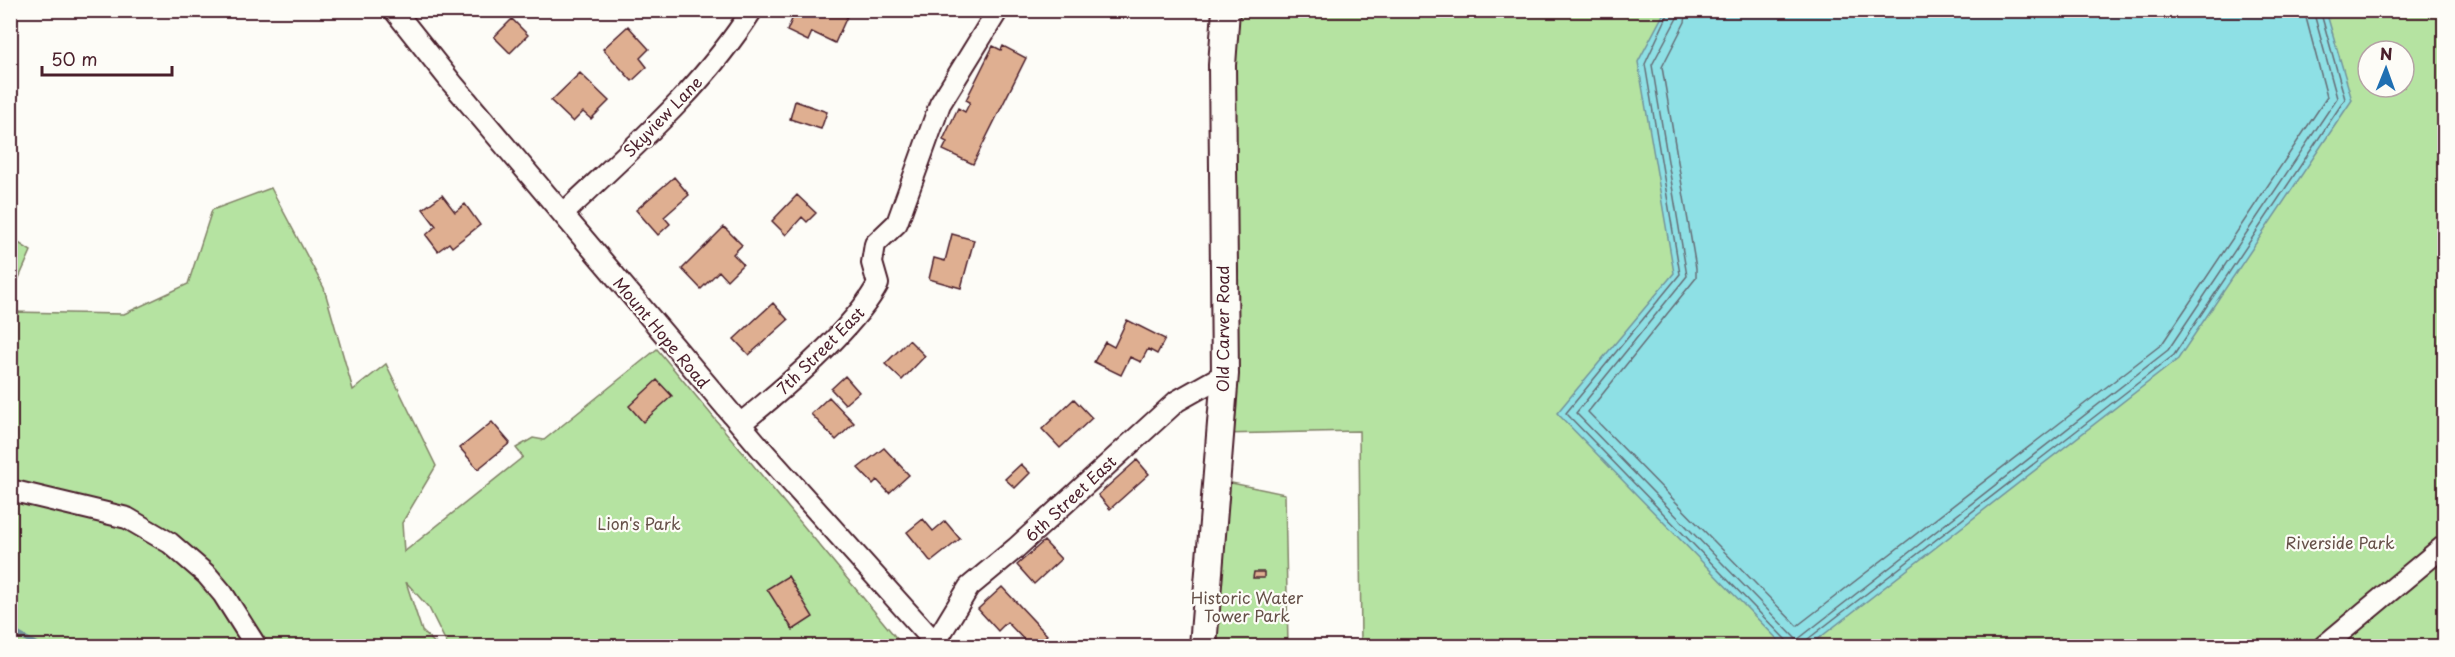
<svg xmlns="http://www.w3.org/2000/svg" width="2455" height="657" font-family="'Playpen Sans',sans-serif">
  <rect width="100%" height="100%" fill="#fdfcf7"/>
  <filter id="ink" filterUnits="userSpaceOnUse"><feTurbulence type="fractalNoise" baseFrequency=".0167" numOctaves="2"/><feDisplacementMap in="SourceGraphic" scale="12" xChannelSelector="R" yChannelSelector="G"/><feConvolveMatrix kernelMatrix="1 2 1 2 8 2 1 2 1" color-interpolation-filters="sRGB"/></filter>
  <g filter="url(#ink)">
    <path fill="#b5e3a1" stroke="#808166" stroke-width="1.5" fill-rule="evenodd" d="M1228,11H2444V646H1361L1359,431L1220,434ZM2368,51H2404V87H2368Z
      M271,188L324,288L353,390L386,364L436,466L402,523L404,552L523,457L516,448L533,438L544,440L657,349L903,646H448L429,608L406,582L422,631L438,646H11V312L124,314L188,284L212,210Z
      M11,238L31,251L11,296Z
      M1217,480L1285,494L1288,646H1203Z"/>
    <path fill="#8ee0e5" stroke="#73939b" stroke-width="1.5" d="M1665,11H2326L2352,100L2178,359L1809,646H1784L1557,413L1674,273L1638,62Z"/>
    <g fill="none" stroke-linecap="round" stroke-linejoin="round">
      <path stroke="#656c75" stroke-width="1.5" d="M1670,10L1645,64L1680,274L1566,413L1786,640L1788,646
        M1678,10L1677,18L1652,65L1687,276L1576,413L1797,640L2168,350L2337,98L2313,10
        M1687,10L1685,22L1662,67L1696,268V278L1588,412L1797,626L2162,344L2327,97L2304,10
        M1806,646L1808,639L2174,355L2345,99L2320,10"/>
      <path stroke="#73939b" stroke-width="5" d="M10,630L39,646"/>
    </g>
    <path fill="#dfaf91" stroke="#4a1f2b" stroke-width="1.5" d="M655,10H674L672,17Z
      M796,10H850L835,43L812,32L808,41L787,31Z
      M512,19L528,35L510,53L494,37Z
      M628,26L649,49L640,58L647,67L632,81L603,49Z
      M993,46L1001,50L1003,46L1026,58L973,164L943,150L947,142L943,140L958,108L965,112L970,102L966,100Z
      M580,73L609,101L591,119L583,112L573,122L551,101Z
      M795,101L827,112L821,129L790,119Z
      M674,177L689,195L664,217L670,224L658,235L636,210Z
      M442,195L455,212L465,204L480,225L452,247L449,243L438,251L426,235L436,226L423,209Z
      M797,195L816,213L807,222L802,217L786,235L772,221Z
      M724,227L742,245L733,254L743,264L727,280L719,271L701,289L682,269Z
      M952,234L974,240L961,288L929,279L934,258L945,261Z
      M773,303L788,320L749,355L734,339Z
      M1127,320L1165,339L1157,354L1148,349L1141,362L1130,357L1121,375L1094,362L1105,342L1114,347Z
      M909,340L925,356L902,380L885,364Z
      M845,376L859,392L845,404L831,389Z
      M657,380L672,396L643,422L629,406Z
      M829,397L854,423L836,440L811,414Z
      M1074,399L1092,418L1060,448L1042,429Z
      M492,422L510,443L478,469L460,448Z
      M884,448L909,475L889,493L877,480L873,484L858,468Z
      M1137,460L1149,474L1110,509L1098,495Z
      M1021,464L1030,473L1015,488L1005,479Z
      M923,519L933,531L945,521L960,539L931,562L907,532Z
      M1044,541L1061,559L1034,584L1017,565Z
      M1254,572H1264V578H1253Z
      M788,576L813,617L793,630L767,589Z
      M1002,587L1047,635L1034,646H1030L1007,622L998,631L978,609Z"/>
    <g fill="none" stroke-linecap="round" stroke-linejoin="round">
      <defs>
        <path id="minor" d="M394,10L452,83L763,451L938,646
          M563,214C629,151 703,88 752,10
          M740,424C781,391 854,329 878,284L872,263L875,244L897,223L940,104L998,10
          M10,490L127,518L170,543L207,575L223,594L256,646
          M935,643L969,587L1016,548L1177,401L1225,374
          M2324,646L2444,546"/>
        <path id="tertiary" d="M1203,646L1225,374L1222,65L1226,10"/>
      </defs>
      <use href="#minor" stroke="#4a1f2b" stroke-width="24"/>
      <use href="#tertiary" stroke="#4a1f2b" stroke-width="30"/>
      <use href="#minor" stroke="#fdfcf7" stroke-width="20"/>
      <use href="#tertiary" stroke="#fdfcf7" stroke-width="26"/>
    </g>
  </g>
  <g text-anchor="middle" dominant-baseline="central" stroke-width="4.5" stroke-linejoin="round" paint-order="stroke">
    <g font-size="16" fill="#4a1f2b" stroke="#fdfcf7">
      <text transform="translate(662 116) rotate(-46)">Skyview Lane</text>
      <text transform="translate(1222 329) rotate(-90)">Old Carver Road</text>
      <text transform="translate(662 332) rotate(50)">Mount Hope Road</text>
      <text transform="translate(820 350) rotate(-45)">7th Street East</text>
      <text transform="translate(1070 498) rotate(-43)">6th Street East</text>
    </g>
    <g font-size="16" fill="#655048" stroke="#fdfcf7">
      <text x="639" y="523">Lion's Park</text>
      <text x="2340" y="542">Riverside Park</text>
      <text x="1247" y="597">Historic Water<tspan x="1247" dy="18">Tower Park</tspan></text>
    </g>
  </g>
  <rect width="2455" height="657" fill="none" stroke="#fdfcf7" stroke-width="36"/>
  <rect x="18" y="18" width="2419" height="621" fill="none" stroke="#4a1f2b" stroke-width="2" filter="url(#ink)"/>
  <g transform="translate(2386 69) rotate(1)"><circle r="28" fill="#fdfcf7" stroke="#b5a4a5" stroke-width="1.5"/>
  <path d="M0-4.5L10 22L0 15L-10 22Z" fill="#1f6fb2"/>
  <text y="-9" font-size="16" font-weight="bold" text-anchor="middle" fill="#4a1f2b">N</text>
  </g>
  <path d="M42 66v9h130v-9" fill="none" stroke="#4a1f2b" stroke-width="3"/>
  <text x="51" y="66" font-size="18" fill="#4a1f2b" stroke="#fdfcf7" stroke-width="4.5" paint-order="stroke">50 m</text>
</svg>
